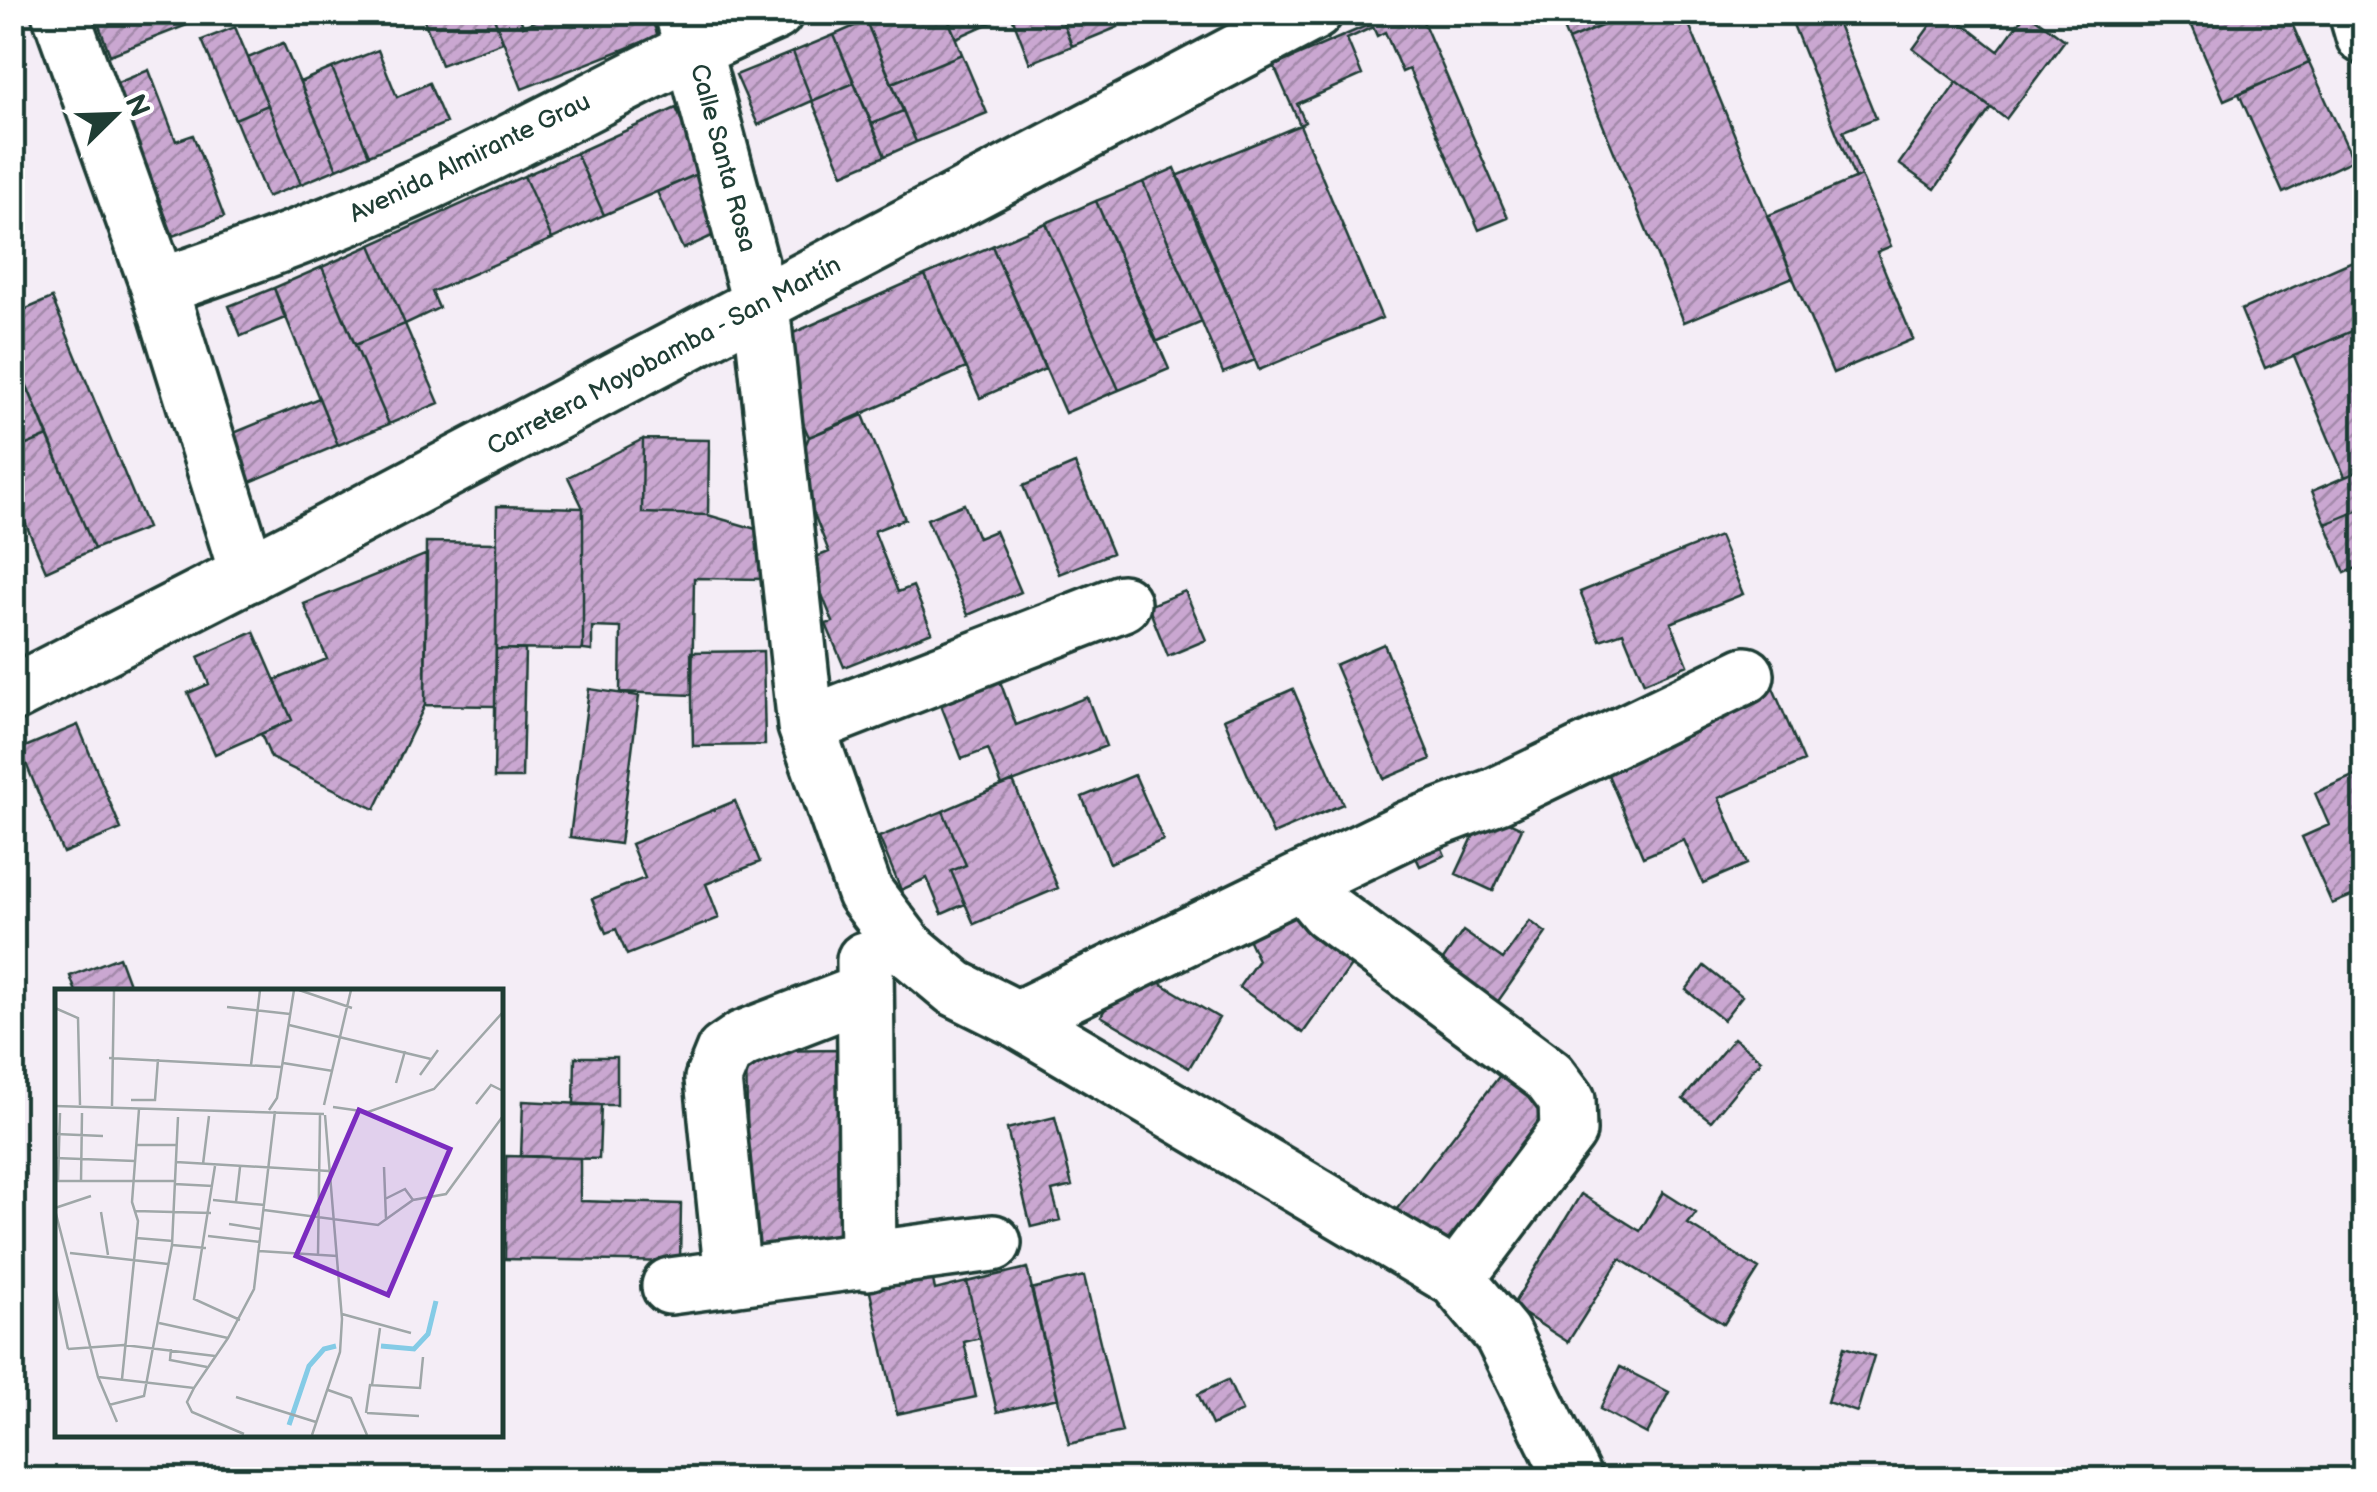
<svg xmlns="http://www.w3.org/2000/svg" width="2377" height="1492" font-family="'Balsamiq Sans',sans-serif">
  <defs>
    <pattern id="building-hatch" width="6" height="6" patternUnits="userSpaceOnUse" patternTransform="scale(2.5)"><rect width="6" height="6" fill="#caa7d1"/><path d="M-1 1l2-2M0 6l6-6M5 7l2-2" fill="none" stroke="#a389aa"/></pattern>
  </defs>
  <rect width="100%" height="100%" fill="#f4edf6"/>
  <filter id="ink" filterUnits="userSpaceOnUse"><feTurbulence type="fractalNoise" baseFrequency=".01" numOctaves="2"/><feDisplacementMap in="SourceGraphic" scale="20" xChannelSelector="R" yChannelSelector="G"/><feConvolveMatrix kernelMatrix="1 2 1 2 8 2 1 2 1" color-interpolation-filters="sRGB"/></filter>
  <g filter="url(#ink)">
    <path fill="url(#building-hatch)" stroke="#1f3d34" stroke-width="2.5" d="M94,12H220L110,55Z
      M421,12H492L503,42L441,65Z
      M518,12L523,26L558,12H649L658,36L522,89L493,15Z
      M887,12H945L962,54L892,83L866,21Z
      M945,12H1014L956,38Z
      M1059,12H1111L1118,27L1072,46Z
      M1059,12L1072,46L1030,63L1011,14Z
      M1378,12H1419L1508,218L1479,230L1409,69L1402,72L1385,32L1377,36L1373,27L1347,39L1362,75L1297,104L1305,122L1300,125L1274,66L1375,22L1372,15Z
      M1556,12H1607L1611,22L1568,40Z
      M1633,12H1684L1793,277L1684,322L1568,40Z
      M1788,12H1833L1876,118L1843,131L1861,176L1855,179Z
      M1940,12H1948L1998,51L2027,12L2065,40L2006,119L1913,49Z
      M2186,12H2287L2309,63L2224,100Z
      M866,21L903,111L872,124L834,35Z
      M235,27L268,105L235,119L202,40Z
      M834,35L854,83L812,101L793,52Z
      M283,43L337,169L301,184L248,58Z
      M378,50L397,97L429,83L446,123L369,155L332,68Z
      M793,52L812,101L758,125L736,75Z
      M962,54L987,113L916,142L892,83Z
      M2309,63L2353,160L2283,193L2239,94Z
      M332,68L369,155L337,169L300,82Z
      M149,70L176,141L193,135L224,217L173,236L115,84Z
      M1957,82L1991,108L1935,189L1899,164Z
      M854,83L885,156L843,174L812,101Z
      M268,105L301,184L267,197L235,119Z
      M676,108L704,171L604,215L576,153Z
      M903,111L916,142L885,156L872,124Z
      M1300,125L1382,318L1259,370L1177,176Z
      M576,153L604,215L552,239L524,176Z
      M1175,168L1255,360L1223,373L1143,182Z
      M704,171L730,228L683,249L657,192Z
      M524,176L552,239L432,292L439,308L405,324L371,245Z
      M1861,176L1891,246L1877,252L1913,339L1833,373L1767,216Z
      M1143,182L1202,322L1156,342L1096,201Z
      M1096,201L1169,369L1119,390L1046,223Z
      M1046,223L1119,390L1065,413L992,246Z
      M371,245L405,324L355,345L322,267Z
      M992,246L1045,369L980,398L925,275Z
      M2364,256V326L2265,368L2241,310Z
      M322,267L389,424L338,445L274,288Z
      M925,275L966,368L809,437L782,376L791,334Z
      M274,288L285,318L241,336L229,306Z
      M52,298L147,528L94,549L12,350V315Z
      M405,324L439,403L389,424L355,345Z
      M2364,326V469L2345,477L2294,356Z
      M12,350L48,436L12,451Z
      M319,398L338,445L243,485L224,437Z
      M863,415L905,519L874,531L898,592L913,586L932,632L844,667L826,624L833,622L808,560L829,552L796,468L809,437Z
      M48,436L94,549L46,571L12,492V451Z
      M643,439L709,440L708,515L642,513Z
      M643,439L642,513L708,515L766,532L765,579L694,578L692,695L620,692L621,628L592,627V651L583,650V508L568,477Z
      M1075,464L1112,553L1059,574L1023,486Z
      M2364,469V508L2326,524L2312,491Z
      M964,504L978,538L995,531L1021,592L968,615L927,519Z
      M497,506L583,508V650L496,649Z
      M2364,508V565L2345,573L2326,524Z
      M1719,536L1743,594L1671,623L1688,665L1644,683L1623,632L1600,640L1580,592Z
      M426,542L497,543L495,706L425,705Z
      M427,554L425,705L375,809L271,758L261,734L292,720L275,680L327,659L304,604Z
      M1185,591L1206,640L1168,656L1148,606Z
      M254,632L292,720L215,754L188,693L209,684L198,657Z
      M1384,644L1431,759L1384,779L1335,665Z
      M496,649L525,650L522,778H494Z
      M763,651L765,745L693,746L691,652Z
      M997,673L1016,725L1087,697L1106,746L1002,786L988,749L962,759L937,695Z
      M1768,676L1804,761L1719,798L1747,864L1703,883L1684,840L1643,857L1597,749Z
      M589,689L639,696L620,844L570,837Z
      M1293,689L1343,804L1273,834L1224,719Z
      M78,725L121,829L63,853L20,749Z
      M2364,771V862L2361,864L2364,891L2332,904L2302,837L2329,825L2315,793Z
      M1135,775L1163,840L1110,863L1082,797Z
      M1013,781L1058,888L974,924L951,871L966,865L943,811Z
      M735,801L760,862L706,884L719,918L627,955L616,929L606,933L592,899L645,878L631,844Z
      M943,811L966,865L951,871L965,904L942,914L927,878L901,890L879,837Z
      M1485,811L1522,828L1493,891L1456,874Z
      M1433,828L1445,855L1420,866L1408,840Z
      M1276,903L1355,960L1303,1033L1239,987L1258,960L1239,919Z
      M1530,921L1546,933L1494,1007L1438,967L1463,931L1503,959Z
      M119,957L132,992H76L70,976Z
      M1130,965L1219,1018L1189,1068L1101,1016Z
      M1704,966L1742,996L1723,1020L1686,990Z
      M1734,1038L1761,1060L1711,1121L1683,1099Z
      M843,1050L846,1247L749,1248L746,1051Z
      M575,1057H617V1105H574Z
      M1511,1061L1565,1104L1450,1252L1396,1210Z
      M523,1101L601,1105L599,1159L521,1156Z
      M1055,1117L1072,1186L1052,1191L1060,1220L1031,1227L1007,1129Z
      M506,1156L580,1158V1201L681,1204L680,1262L505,1259Z
      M1663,1192L1696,1213L1688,1224L1759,1269L1724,1324L1620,1259L1568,1342L1512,1306L1581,1194L1640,1231Z
      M929,1260L935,1290L967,1282L980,1338L964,1342L976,1397L897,1414L866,1274Z
      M1027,1268L1058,1398L997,1412L967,1282Z
      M1084,1276L1122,1432L1069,1444L1031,1289Z
      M1844,1347L1874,1356L1857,1412L1827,1402Z
      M1620,1367L1669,1392L1647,1434L1600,1409Z
      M1228,1380L1242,1411L1212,1425L1198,1394Z"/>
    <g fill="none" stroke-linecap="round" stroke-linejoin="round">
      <defs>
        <path id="minor" d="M60,12L159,287L248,574
          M683,12L761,305L806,726L865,893L906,947L955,988L1017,1019L1456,1279L1502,1334L1574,1480
          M159,287C258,254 354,218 448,173C558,121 663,61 775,12
          M806,726L1122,603
          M1302,881L1327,911L1549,1076L1567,1100L1568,1131L1456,1279
          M865,960L868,1262
          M1017,1019L1411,828L1498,795L1746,675
          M733,1278L713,1079L724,1052L743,1039L865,992
          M670,1286L993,1243"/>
        <path id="major" d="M12,694L317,538L1314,12"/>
        <path id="highway" d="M2357,12L2364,36"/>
      </defs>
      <use href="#minor" stroke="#1f3d34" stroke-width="62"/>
      <use href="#major" stroke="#1f3d34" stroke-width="62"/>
      <use href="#highway" stroke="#1f3d34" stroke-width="62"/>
      <use href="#minor" stroke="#fff" stroke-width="55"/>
      <use href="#major" stroke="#fff" stroke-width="55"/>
      <use href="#highway" stroke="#fff" stroke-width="55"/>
    </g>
  </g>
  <g text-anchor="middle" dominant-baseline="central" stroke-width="8" stroke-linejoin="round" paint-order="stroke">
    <g font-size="25" fill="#1f3d34" stroke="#fff">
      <text transform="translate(470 158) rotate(-26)">Avenida Almirante Grau</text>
      <text transform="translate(723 158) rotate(75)">Calle Santa Rosa</text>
      <text transform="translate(664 356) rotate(-28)">Carretera Moyobamba - San Martín</text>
    </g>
  </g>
  <g transform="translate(55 989)">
    <rect width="448" height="448" fill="#f4edf6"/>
    <path fill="none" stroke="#84cbe6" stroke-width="5" d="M326,357L359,360L373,345L381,312M234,436L254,377L269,360L281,357"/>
    <path fill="none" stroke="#9fa7a8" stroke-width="2.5" d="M244,1L297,19M172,18L235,25M0,19L23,29L25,116M234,36L376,70M54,69L226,78M228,74L278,82M196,76L205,1M365,86L383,61M341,94L350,62M76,111H100L103,70M421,115L436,96L448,102M269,116L296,1M0,117L269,125M57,117L59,1M278,118L313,123L379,100L448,23M214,121L222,109L239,1M1,145L48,147M82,156H121M0,169L80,172M121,173L274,182M148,175L154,127M160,177L139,310L185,331M329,178L331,230M0,192H119M3,192L5,124M26,193L27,124M119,195L158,197M330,210L350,200L358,211M158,211L210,216M181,213L185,178M0,219L36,207M0,221L43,388L62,433M209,221L323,236L358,211L391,205L448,127M80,222L156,224M46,223L53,266M174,235L206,240M153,247L205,253M81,249L118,252M117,256L151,259M204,262L282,267M15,264L113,275M263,265L265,126M0,298L13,360M287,325L356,344M104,334L173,349M13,360L69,356L160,367M116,360L115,371L152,378M43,388L139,399L173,349L199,300L220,122M67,390L83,232L77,213L84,120M317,396L325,339M139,399L132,413L137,423L189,445M273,401L296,409L312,446M181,408L261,433M54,416L89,407L117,256L123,128M311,424L315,396L365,399L368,368M312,424L364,427M257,446L285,363L287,330L270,126"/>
    <path fill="#7b2cbf" fill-opacity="0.15" stroke="#7b2cbf" stroke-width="5" d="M304,121L395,160L333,306L241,267Z"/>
    <rect width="448" height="448" fill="none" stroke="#1f3d34" stroke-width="5"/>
  </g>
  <rect width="2377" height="1492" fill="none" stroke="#fff" stroke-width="50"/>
  <rect x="25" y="25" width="2327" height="1442" fill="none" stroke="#1f3d34" stroke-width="4" filter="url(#ink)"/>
  <g transform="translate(115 115) rotate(67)" stroke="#ffffff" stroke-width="8" paint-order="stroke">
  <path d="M0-8L18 38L0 25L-18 38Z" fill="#1f3d34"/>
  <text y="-15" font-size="28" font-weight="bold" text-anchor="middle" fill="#1f3d34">N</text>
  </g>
</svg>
